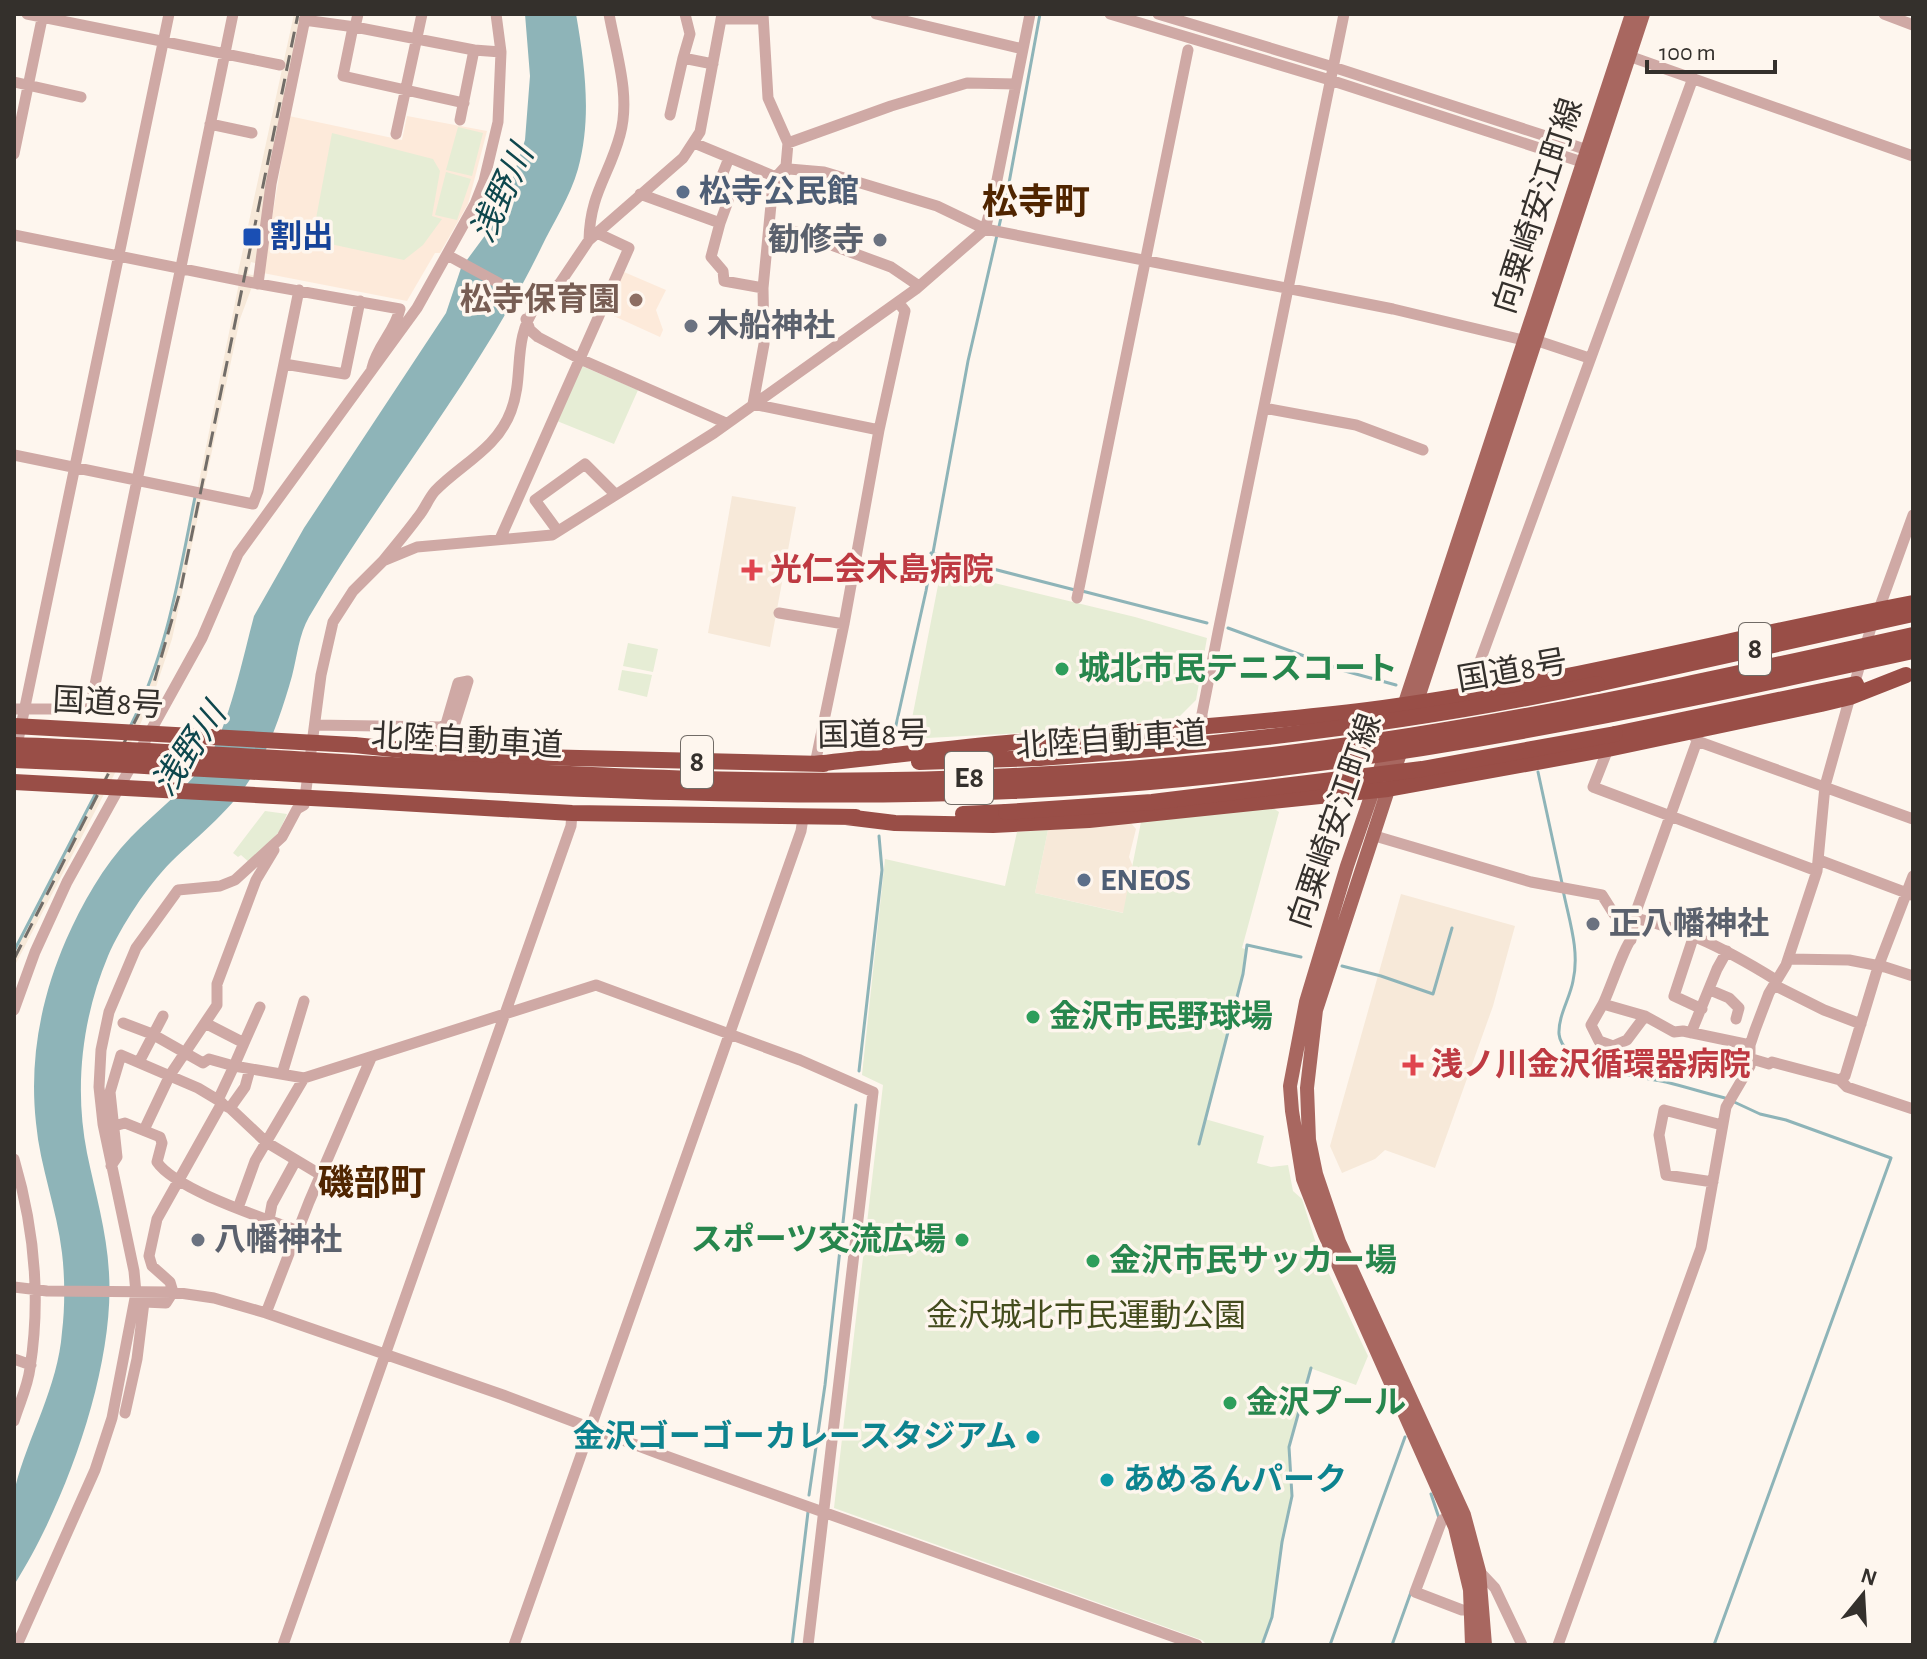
<svg xmlns="http://www.w3.org/2000/svg" width="1927" height="1659" font-family="'Alegreya Sans','Noto Sans JP',sans-serif">
  <rect width="100%" height="100%" fill="#fef6ee"/>
  <path fill="#f7e9d9" d="M294,14H302L259,264L251,262L248,274L256,276L240,319L172,639L156,687L140,725L14,967V952L136,715L150,685L161,652L174,606L240,278L237,277Z
    M732,496L796,507L770,647L708,633Z
    M1131,823L1136,829L1129,857L1133,867L1124,913L1035,893L1048,830Z
    M1401,894L1515,926L1493,1006L1435,1168L1385,1150L1375,1159L1342,1173L1330,1146Z"/>
  <path fill="#fdeada" d="M289,116L402,140L407,116L487,131L468,204L440,253H435L407,301L263,273Z
    M624,272L666,290L656,310L663,330L660,337L605,312Z"/>
  <path fill="#e6edd5" d="M458,127L483,133L472,176L446,170Z
    M332,133L433,159L440,171L432,216L442,219L423,245L404,260L312,240Z
    M446,172L471,179L457,220L435,215Z
    M582,366L638,390L614,444L557,421Z
    M941,570L1135,617L1207,638L1196,700L1178,718L1078,730L908,739Z
    M628,643L658,649L653,672L623,666Z
    M622,670L652,675L647,697L618,690Z
    M1273,808L1279,812L1242,948L1245,949L1242,974L1205,1119L1264,1136L1257,1163L1271,1167L1288,1165L1293,1191L1302,1199L1319,1253L1368,1356L1356,1385L1310,1368L1288,1447L1291,1496L1271,1617L1261,1645H1207L1202,1640L834,1508L883,1085L862,1075L863,1065L885,859L1005,886L1017,832L1048,830L1035,893L1123,913L1141,822Z
    M265,811L287,814L279,832L250,863L241,855L238,857L233,853Z"/>
  <path fill="#8eb4b8" d="M525,14H576C585,66 592,118 578,169C570,197 553,223 541,248C477,379 382,492 309,617C299,634 297,657 292,676C283,708 271,744 254,773C233,809 200,834 171,862C148,885 121,926 108,956C82,1018 74,1087 87,1153C95,1192 107,1232 109,1273C115,1368 65,1505 14,1585C14,1561 9,1509 15,1488C28,1436 58,1387 62,1332C65,1307 65,1278 62,1253C57,1209 40,1167 36,1123C29,1059 41,998 66,940C82,904 103,866 131,837C156,811 186,790 207,760C228,730 244,653 254,616L304,528L446,313L461,268L492,226L509,189L525,140L530,76Z"/>
  <g fill="none" stroke-linecap="round" stroke-linejoin="round">
    <path stroke="#8eb4b8" stroke-width="3" d="M931,553L1075,590
      M1082,591L1207,623
      M1228,628L1345,671L1396,685
      M130,727C167,654 179,576 195,497
      M892,743L926,591L968,361L1009,183L1040,14
      M1538,772L1562,883
      M1563,890C1569,920 1580,951 1573,981C1570,998 1558,1016 1559,1034C1562,1067 1640,1077 1666,1082C1686,1087 1705,1093 1725,1098
      M14,951L97,791
      M1342,966L1381,976L1433,994L1452,928
      M859,1071L882,870L879,836
      M1199,1144L1243,974L1247,945L1301,957
      M1431,1494L1439,1518
      M809,1495L825,1385L856,1105
      M792,1645L808,1512
      M1262,1645L1272,1617L1282,1542L1292,1496L1289,1447L1311,1368
      M1330,1645L1405,1437
      M1392,1645L1411,1592
      M1714,1645L1891,1158L1786,1120L1760,1114L1732,1101"/>
    <path stroke="#cfa9a5" stroke-width="11" d="M27,14L280,65
      M358,14L355,27L474,50L501,52
      M876,14L1023,49
      M1110,14L1330,80L1582,162L1595,160L1587,150L1561,141L1333,67L1158,14
      M1884,14L1913,25
      M721,19H763
      M304,20L355,27
      M353,27L343,76L464,103
      M1623,54L1913,156
      M683,58L690,34L685,14
      M14,82L81,97
      M670,115L683,58L713,64
      M460,120L474,50
      M210,124L252,133
      M396,134L422,14
      M694,143L776,177
      M788,143L891,106L967,83L1016,84
      M14,154L43,14
      M776,177L789,169L824,172L937,206L985,229L1393,309L1523,340H1535L1589,358
      M640,194L720,223L711,257L723,271L724,281L763,288
      M720,223L728,201L715,193L729,158
      M769,227L796,232L891,267L919,286
      M14,235L243,281L400,309C395,331 377,346 372,368
      M589,240C590,193 609,176 620,135C631,96 616,53 609,14
      M449,256L537,304L560,283L589,240L683,158L700,132L722,14
      M258,284L271,184L306,14
      M537,304C511,341 525,374 511,411C497,449 461,464 435,491C428,499 425,509 418,517C407,532 395,546 383,561L417,547L552,535L714,433L916,289L985,229L993,200L1030,14
      M526,319L530,330L538,337L580,359L726,423
      M284,364L345,374L360,301
      M753,404L879,430L844,624L815,764
      M753,404L764,344L763,288L772,194L776,177L786,166L788,143L768,98L763,14
      M1264,408L1356,425L1423,450
      M879,430L905,311L898,302
      M14,455L253,504L258,491L299,290
      M557,530L535,500L585,464L615,494
      M500,539L629,248L597,233
      M1077,598L1188,50
      M1879,609L1913,515
      M779,613L844,624
      M1854,685L1872,624
      M1468,694L1693,78
      M14,709H90L233,14
      M315,725L441,727L446,724L458,683L468,681L454,726L451,755
      M1202,728V714L1218,632L1344,14
      M1694,736L1697,741L1913,819
      M1697,741L1634,917L1631,940C1625,945 1609,992 1603,1004L1645,1016L1674,1032L1683,1031L1750,1045
      M1608,749L1593,787L1817,871
      M16,750L169,14
      M1375,836L1531,882L1602,895L1614,914C1679,925 1721,946 1776,980V986L1824,1010L1861,1024
      M1819,860L1912,895
      M1694,935L1674,996L1702,1009
      M1788,959L1849,960L1885,967L1913,976
      M1710,990L1729,998L1739,1008L1736,1019
      M1603,1004L1591,1025L1599,1041L1613,1046L1627,1040L1645,1016
      M14,1010L35,952L67,882L202,638L238,554L417,308L475,204L484,181L498,122L501,52L496,14
      M123,1023L152,1034L203,1063L209,1059L234,1066L244,1043L205,1023
      M1691,1033L1717,969L1727,951
      M244,1043L260,1007
      M1752,1059L1769,1064L1772,1062L1840,1080L1845,1076L1878,967L1913,876
      M139,1062L163,1016
      M282,1074L304,1001
      M1840,1080L1847,1087L1913,1109
      M226,1106L230,1108L245,1087L250,1069
      M230,1108L266,1142L321,1175
      M114,1126L125,1123L160,1137L162,1143L157,1162C176,1190 264,1218 298,1231
      M144,1130L170,1075L217,1005V984L256,880L274,850
      M14,1159C34,1227 41,1298 30,1368C28,1386 19,1404 14,1421
      M111,1166L117,1157L110,1092L121,1055L198,1088L218,1100
      M1713,1182L1666,1175L1659,1135L1664,1110L1722,1125
      M238,1208L255,1161L304,1078
      M269,1220L272,1204L296,1160
      M14,1287L47,1291L173,1292L214,1298L266,1313L503,1395L660,1454L1197,1645
      M266,1313L309,1202L371,1058
      M14,1359L31,1365
      M125,1413L137,1359L144,1302L166,1303L173,1292L170,1282L152,1266L149,1256L157,1219L222,1103L218,1100L234,1066L304,1078L596,985L800,1060L873,1092L808,1645
      M1451,1515L1442,1520L1415,1592L1462,1610H1471
      M1479,1571L1495,1588L1522,1645
      M17,1645L95,1470L112,1418L136,1293L134,1271L103,1124L99,1087L101,1050L109,1012L136,948L178,890L220,886L235,880L282,837L297,809L304,805L321,675L333,622L353,591L383,561
      M283,1645L571,826L572,813
      M514,1645L801,831L803,818
      M1558,1645L1701,1248L1726,1107L1750,1066V1045L1755,1030L1769,993L1786,965L1817,871L1825,786L1850,697"/>
    <path stroke="#a86760" stroke-width="14" d="M1402,712L1632,14
      M1413,713L1643,14
      M1403,744L1316,1010L1307,1088L1309,1140L1316,1174L1339,1242L1464,1515L1479,1571L1485,1645
      M1388,747L1347,866L1306,1002L1290,1086L1292,1111L1303,1179L1325,1235L1455,1527L1470,1590L1472,1645"/>
    <path stroke="#994e47" stroke-width="16" d="M1597,684L1913,614
      M1615,734L1856,684
      M354,745L451,755L824,764
      M919,762L1039,758
      M815,764C879,757 943,749 1007,743C1127,732 1248,725 1368,710C1552,686 1731,638 1913,603
      M349,800L572,813L856,817
      M963,814L1006,812
      M846,817L895,823L993,825L1089,820L1388,789L1608,749L1821,704L1850,697L1906,675"/>
    <path stroke="#726d68" stroke-width="3" stroke-dasharray="16 8" stroke-linecap="butt" d="M14,959L153,686L181,588L298,14"/>
    <path stroke="#994e47" stroke-width="16" d="M14,726L354,745
      M14,745C353,757 692,795 1032,775C1172,768 1313,753 1452,729C1607,703 1760,669 1913,635
      M1039,758C1227,745 1414,723 1597,684
      M14,760C353,773 692,807 1032,790C1330,776 1622,715 1913,651
      M14,782L349,800
      M1006,812L1152,802L1422,769L1615,734"/>
  </g>
  <g fill="#5c6f8a" stroke="#fef6ee" stroke-width="3">
    <circle cx="683" cy="192" r="8"/>
    <circle cx="1084" cy="880" r="8"/>
  </g>
  <rect fill="#1a4fb4" stroke="#fef6ee" stroke-width="3" x="242" y="227" width="20" height="20" rx="4"/>
  <g fill="#6b7280" stroke="#fef6ee" stroke-width="3">
    <circle cx="880" cy="240" r="8"/>
    <circle cx="691" cy="326" r="8"/>
    <circle cx="1593" cy="924" r="8"/>
    <circle cx="198" cy="1240" r="8"/>
  </g>
  <circle fill="#8d6e63" stroke="#fef6ee" stroke-width="3" cx="636" cy="300" r="8"/>
  <g fill="#e0444e" stroke="#fef6ee" stroke-width="3">
    <path d="M748 558h8v8h8v8h-8v8h-8v-8h-8v-8h8z"/>
    <path d="M1409 1053h8v8h8v8h-8v8h-8v-8h-8v-8h8z"/>
  </g>
  <g fill="#2e9e5b" stroke="#fef6ee" stroke-width="3">
    <circle cx="1062" cy="669" r="8"/>
    <circle cx="1033" cy="1017" r="8"/>
    <circle cx="962" cy="1240" r="8"/>
    <circle cx="1093" cy="1261" r="8"/>
    <circle cx="1230" cy="1403" r="8"/>
  </g>
  <g fill="#0f9aa8" stroke="#fef6ee" stroke-width="3">
    <circle cx="1033" cy="1437" r="8"/>
    <circle cx="1107" cy="1480" r="8"/>
  </g>
  <g text-anchor="middle" dominant-baseline="central" stroke-width="7" stroke-linejoin="round" paint-order="stroke">
    <g fill="#fef6ee" stroke="#716b66" stroke-width="2">
      <rect x="1739" y="623" width="32" height="52" rx="6"/>
      <rect x="681" y="736" width="32" height="52" rx="6"/>
      <rect x="945" y="752" width="48" height="52" rx="6"/>
    </g>
    <g font-size="30" font-weight="bold" fill="#34302c">
      <text x="1755" y="649">8</text>
      <text x="697" y="762">8</text>
      <text x="969" y="778">E8</text>
    </g>
    <g font-size="32" font-weight="bold" fill="#4e5e75" stroke="#fef6ee" text-anchor="start">
      <text x="699" y="192">松寺公民館</text>
      <text x="1100" y="880">ENEOS</text>
    </g>
    <g font-size="32" fill="#34302c" stroke="#fef6ee">
      <text transform="translate(1538 206) rotate(-72)">向粟崎安江町線</text>
      <text transform="translate(1512 671) rotate(-10)">国道8号</text>
      <text transform="translate(108 703) rotate(3)">国道8号</text>
      <text transform="translate(873 735) rotate(-1)">国道8号</text>
      <text transform="translate(1111 740) rotate(-4)">北陸自動車道</text>
      <text transform="translate(467 741) rotate(3)">北陸自動車道</text>
      <text transform="translate(1335 821) rotate(-71)">向粟崎安江町線</text>
    </g>
    <g font-size="32" font-weight="bold" fill="#164399" stroke="#fef6ee" text-anchor="start">
      <text x="270" y="237">割出</text>
    </g>
    <g font-size="32" font-weight="bold" fill="#5b616d" stroke="#fef6ee" text-anchor="start">
      <text x="864" y="240" text-anchor="end">勧修寺</text>
      <text x="707" y="326">木船神社</text>
      <text x="1609" y="924">正八幡神社</text>
      <text x="214" y="1240">八幡神社</text>
    </g>
    <g font-size="32" font-weight="bold" fill="#785e54" stroke="#fef6ee" text-anchor="end">
      <text x="620" y="300">松寺保育園</text>
    </g>
    <g font-size="32" font-weight="bold" fill="#be3a42" stroke="#fef6ee" text-anchor="start">
      <text x="770" y="570">光仁会木島病院</text>
      <text x="1431" y="1065">浅ノ川金沢循環器病院</text>
    </g>
    <g font-size="32" font-weight="bold" fill="#27864d" stroke="#fef6ee" text-anchor="start">
      <text x="1078" y="669">城北市民テニスコート</text>
      <text x="1049" y="1017">金沢市民野球場</text>
      <text x="946" y="1240" text-anchor="end">スポーツ交流広場</text>
      <text x="1109" y="1261">金沢市民サッカー場</text>
      <text x="1246" y="1403">金沢プール</text>
    </g>
    <g font-size="32" fill="#434c1d" stroke="#fef6ee">
      <text x="1086" y="1316">金沢城北市民運動公園</text>
    </g>
    <g font-size="32" font-weight="bold" fill="#0d838f" stroke="#fef6ee" text-anchor="end">
      <text x="1017" y="1437">金沢ゴーゴーカレースタジアム</text>
      <text x="1123" y="1480" text-anchor="start">あめるんパーク</text>
    </g>
    <g font-size="34" font-style="italic" fill="#0e474d" stroke="#fef6ee">
      <text transform="translate(503 194) rotate(-65)">浅野川</text>
      <text transform="translate(190 750) rotate(-56)">浅野川</text>
    </g>
    <g font-size="36" font-weight="bold" fill="#502500" stroke="#fef6ee">
      <text x="1036" y="203">松寺町</text>
      <text x="372" y="1184">磯部町</text>
    </g>
  </g>
  <rect width="1927" height="1659" fill="none" stroke="#34302c" stroke-width="32"/>
  <g transform="translate(1863 1595) rotate(18)" stroke="#fef6ee" stroke-width="6" paint-order="stroke">
  <path d="M0-6L14 30L0 20L-14 30Z" fill="#34302c"/>
  <text y="-12" font-size="22" font-weight="bold" text-anchor="middle" fill="#34302c">N</text>
  </g>
  <path d="M1647 60v12h128v-12" fill="none" stroke="#34302c" stroke-width="4"/>
  <text x="1659" y="60" font-size="24" fill="#34302c" stroke="#fef6ee" stroke-width="6" paint-order="stroke">100 m</text>
</svg>
